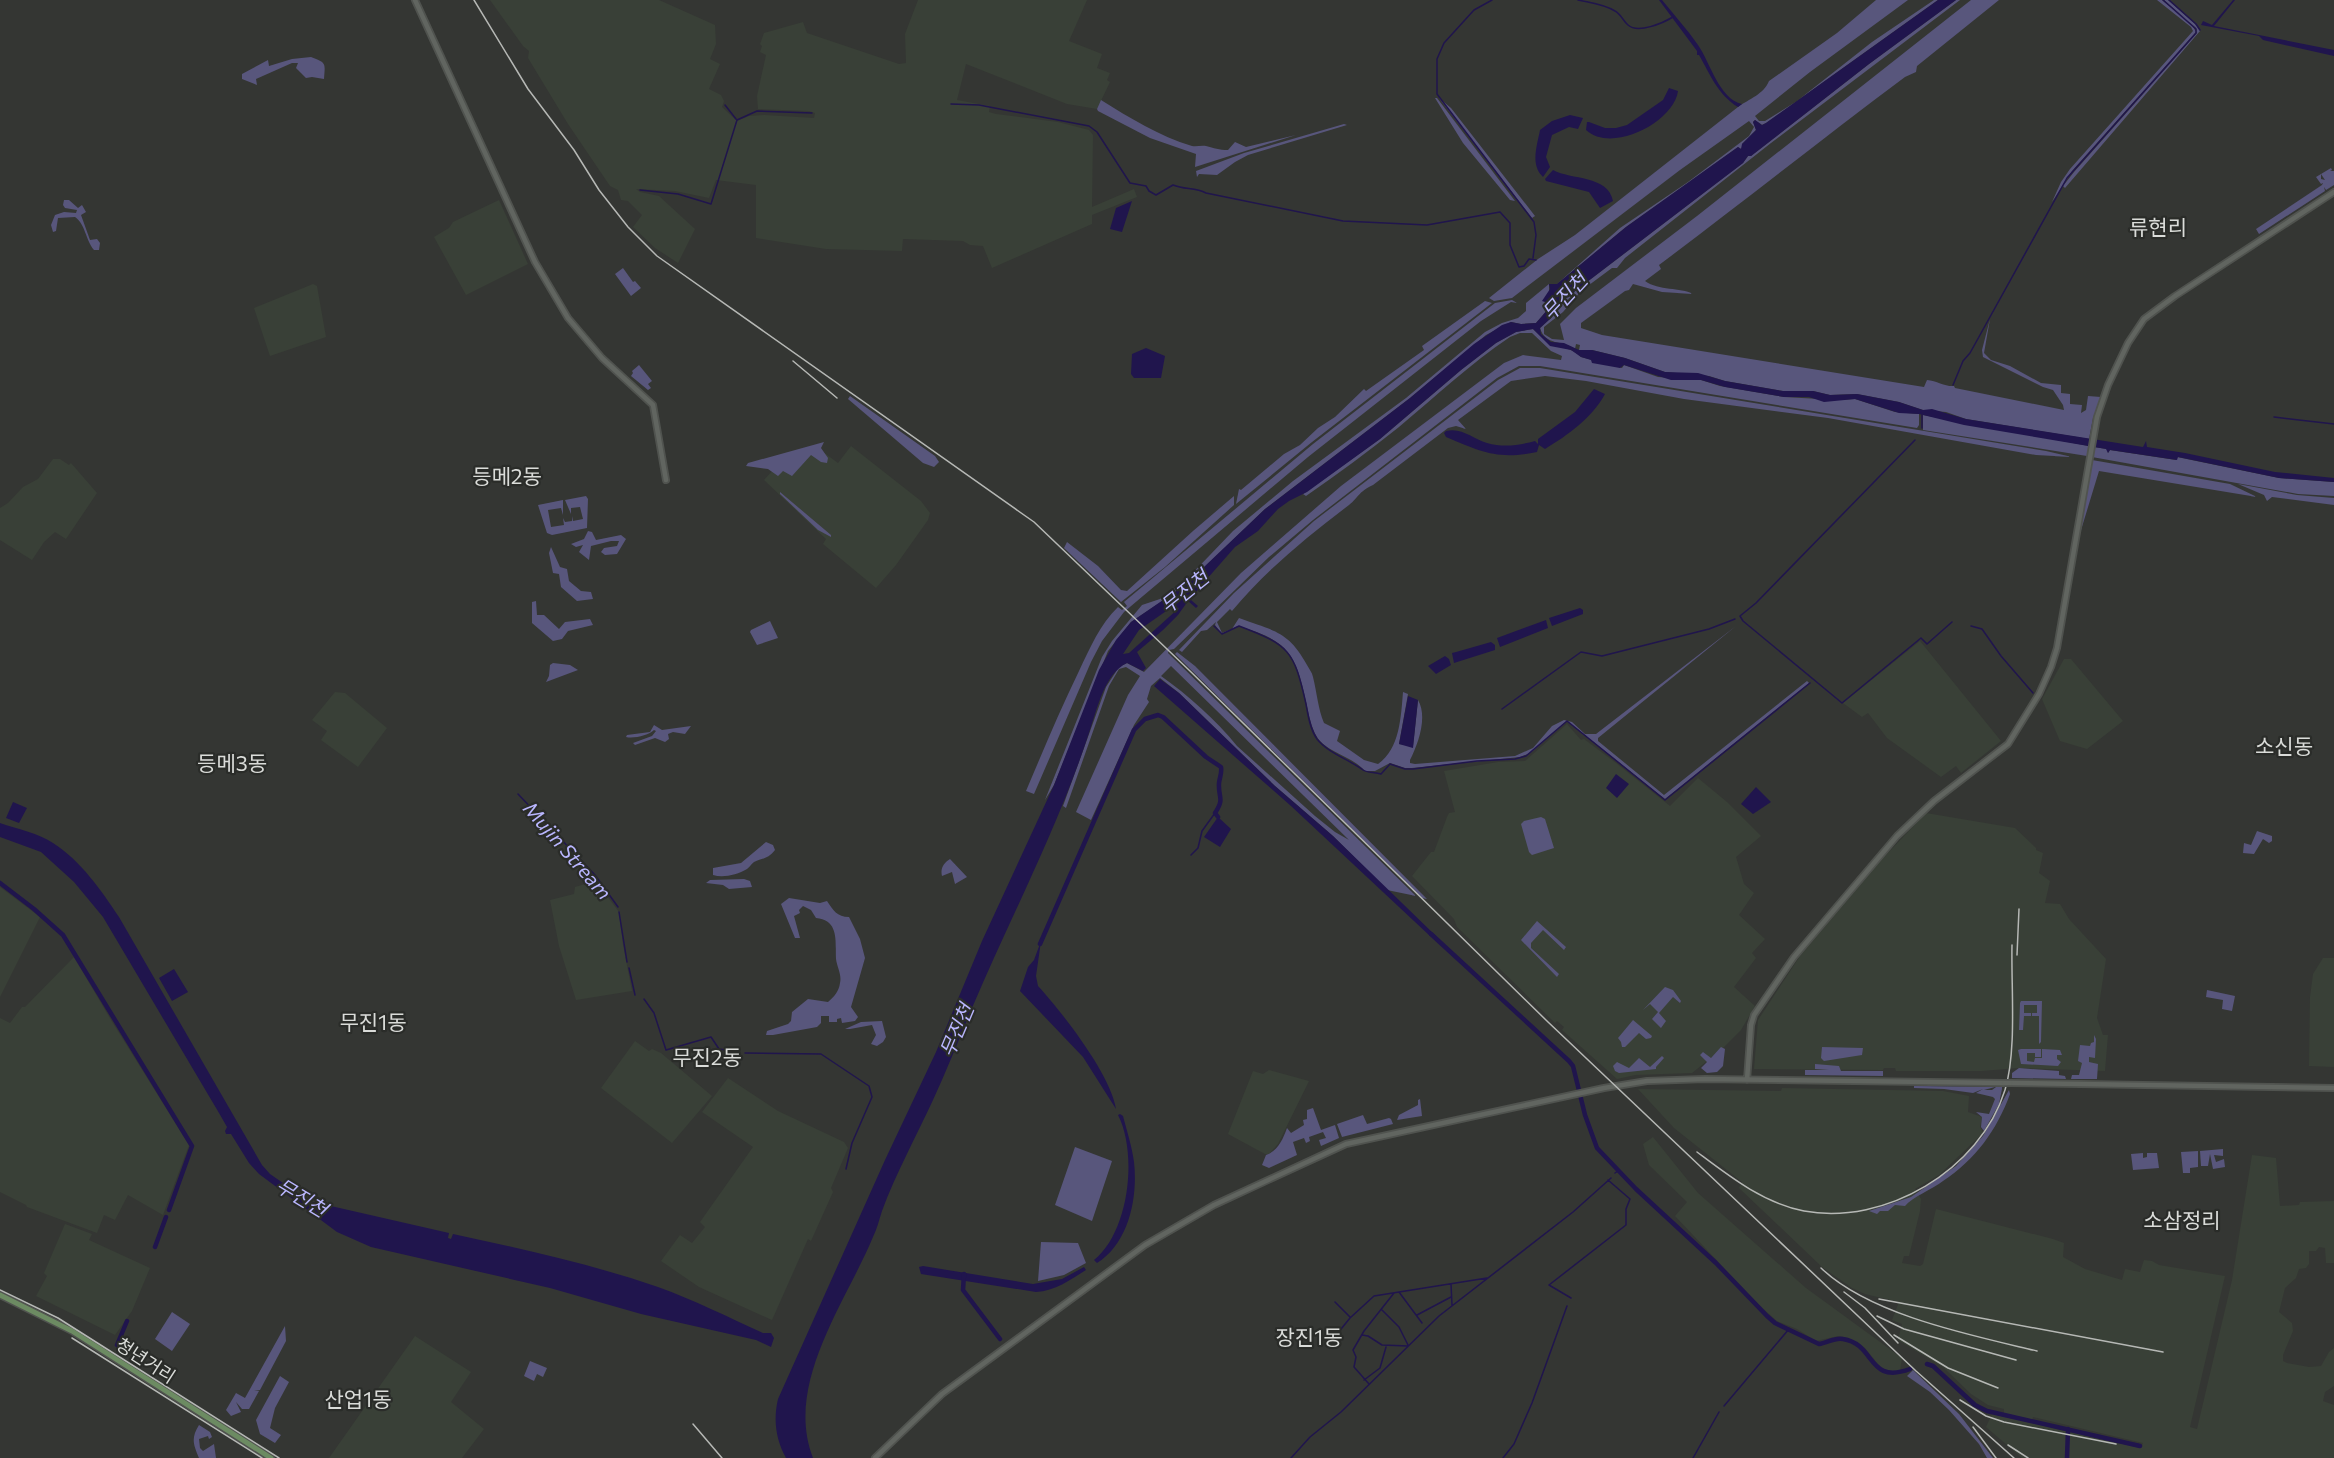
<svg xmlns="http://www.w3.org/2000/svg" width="2334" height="1458" font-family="Commissioner,'Noto Sans KR',sans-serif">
  <rect width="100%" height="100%" fill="#343633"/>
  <path fill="#394037" d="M490,0H659L715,25L716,44L710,59L720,64L709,89L721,95L724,101L722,107L737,121L749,116L764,115L814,118L815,113L809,111L758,109L757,96L766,55L760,52L762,46L760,44L764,33L803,22L807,33L899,64L906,63L905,34L918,0H1087L1069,41L1102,54L1097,68L1110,73L1107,80L1110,82L1097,109L1067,104L966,64L957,100L990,106L989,112L996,114L1058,122L1089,130L1093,135L1092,207L1134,189L1137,197L1092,215V224L992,268L983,246L970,245L963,241L903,239L902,251L826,249L756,238V185L716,180L709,198L675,191L636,189L640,192L659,196L695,229L678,263L655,248L633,227L642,215L628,201L621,200L618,190L610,186L568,124L528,58L529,51L523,46Z
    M499,200L528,264L466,295L434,237L449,228L453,222Z
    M313,284L317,286L326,337L270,356L254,308Z
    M851,446L921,501L930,513L928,520L896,565L876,588L823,544L826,539L764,480L783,459L819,449L838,463Z
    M53,459H60L69,465L71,463L97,493L66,539L55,532L44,542L32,560L0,540V508L8,503L23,487L38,479Z
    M1920,641L2001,741L1961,773L1956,766L1941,777L1887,738L1868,713L1862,717L1843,703Z
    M2064,659H2071L2123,721L2087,749L2060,741L2042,699Z
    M335,692L345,693L387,728L358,767L321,740L327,731L312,720Z
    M1567,724L1581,740L1584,739L1616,763L1670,806L1698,778L1727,802L1761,836L1736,857L1744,884L1754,893L1739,915L1765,939L1752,953L1756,958L1734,987L1755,1006L1741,1030L1722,1049L1692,1073L1635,1075L1617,1079L1562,1030L1564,1027L1557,1021L1555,1023L1457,927L1454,919L1412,876L1431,852H1434L1447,817L1449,813L1455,812L1444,771L1498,762L1525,761Z
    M1926,813L2015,828L2036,848V850L2043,853L2039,873L2050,881L2045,903L2060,904L2069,919L2106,959L2097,1018L2103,1035H2108L2105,1071L2018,1068L1982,1071H1896L1895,1068H1884L1883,1070L1754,1069L1758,1020L1800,956L1883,858Z
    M592,882L595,889L601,888L619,912L623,945L632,991L576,1000L559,946L550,900L574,894L575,887Z
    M0,887L40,917L0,997Z
    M74,957L111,1020L189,1145L163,1215L128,1195L115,1220L104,1215L97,1233L27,1207L26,1205L0,1192V1018L10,1023L22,1007H25Z
    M2323,958H2334V1067L2309,1066L2310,997L2313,974Z
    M635,1041L649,1051L652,1049L661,1053L712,1096L672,1143L601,1088Z
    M1269,1070L1309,1081L1278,1144L1269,1154H1265L1228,1134L1253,1071L1263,1074Z
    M728,1078L778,1111L844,1142L848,1148L831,1188L833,1192L811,1241L808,1239L772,1320L699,1287L661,1261L680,1235L692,1243L705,1227L700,1222L753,1147L702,1112Z
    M1782,1088L1943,1091L1969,1096L1968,1112L1982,1117L1980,1127L1983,1132L1982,1134L1939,1175L1915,1189L1921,1199L1920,1211L1909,1256H1904L1902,1263L1920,1266L1923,1264L1936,1209L2053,1239L2064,1243L2063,1257L2085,1269L2122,1280L2125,1269L2140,1272L2144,1260L2152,1261L2159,1265L2225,1276L2190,1427L2197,1429L2232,1280L2252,1155L2276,1158L2280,1206L2299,1205L2300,1202L2334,1201V1263H2326L2325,1248L2319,1247L2316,1251H2309V1264L2306,1268L2299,1269L2296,1278L2285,1288L2279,1312L2292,1323L2293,1331L2283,1355V1361L2287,1363L2309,1367L2321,1366L2329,1352L2334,1348V1386L2325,1392L2323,1401L2334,1405V1458H2022L1986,1427L1992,1414L2141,1448L2143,1443L2033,1417L2032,1420L2004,1413V1409L1988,1405L1971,1394L1943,1367L1898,1340L1902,1324L1892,1320L1899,1302L1865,1294L1852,1288L1822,1267L1739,1188L1742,1182L1674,1128L1638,1089L1781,1091Z
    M1653,1137L1698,1193L1806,1288L1902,1358L1900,1371L1891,1372L1882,1369L1865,1348L1848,1338L1838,1336L1816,1341L1797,1329L1777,1321L1759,1305L1675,1216L1687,1202L1649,1165L1643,1144Z
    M65,1224L92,1234L89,1240L150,1268L132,1311L115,1335L36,1296L47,1276L44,1273Z
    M415,1336L471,1372L451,1402L484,1429L462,1458H329Z"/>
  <path fill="#58567c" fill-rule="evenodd" d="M1876,0H1908L1810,72L1755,116L1759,121H1765L1797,101L1872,42L1934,0H1938L1766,123L1762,125L1755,120L1753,122L1756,130L1742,144L1743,148L1741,149L1738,147L1626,227L1557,284L1620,228L1688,182L1749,136L1754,127L1749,121L1680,170L1512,298L1494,301L1489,298L1538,259L1575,235L1738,107C1749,99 1764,94 1769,81L1837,33Z
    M1956,0H1960L1771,143L1625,258L1617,268H1612L1581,291L1563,312L1544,327V334L1552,339L1564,340L1560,324L1576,308L1697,216L1971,0H1999L1917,66L1916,72L1905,77C1822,139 1742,203 1659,265L1661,269L1645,281C1659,291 1680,287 1693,294L1662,292L1633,284L1629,290L1625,291L1581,323V328L1602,335L1924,387L1927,380C1937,381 1946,387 1954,386L1955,388L2064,410L2063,405L2053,390L2043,387L1983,357L1982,350L1990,319L1984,353L1991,360L2010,366L2041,383L2061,385V393L2070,394V404L2082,405L2081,413L2086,410L2088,396L2101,397L2093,418L2089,439L1966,419L1946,412L1923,410L1899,402L1857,394L1830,395L1813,391H1783L1725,381L1709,376L1665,372L1625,358L1592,350H1579L1580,345L1576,344L1575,349C1563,340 1545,346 1540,328L1551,318L1566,298L1743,163L1748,156H1751L1869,64Z
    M2157,0H2162C2172,9 2191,20 2196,32L2072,171L2052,202L2061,182L2070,169L2193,31L2191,27Z
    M2164,0H2168L2195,24L2200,31L2065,188L2063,186L2074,172L2197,33L2196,28Z
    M311,57C327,63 325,63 324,79L312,77L306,78L296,68L298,63H292L256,79L257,85L242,79V74L268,60L269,66L292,59Z
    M1435,98H1437L1515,201L1510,200L1463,143Z
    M1439,98L1451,108L1535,216L1532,218Z
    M1101,100C1130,118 1159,136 1192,146C1197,147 1201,145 1206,146C1214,148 1219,150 1228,150L1235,142L1246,147L1296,135L1195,167L1196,154L1150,138L1098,111L1097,109Z
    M1344,124L1347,125L1248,155L1235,162L1217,175L1199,174L1197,177L1196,171L1244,153Z
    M2331,168L2332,170L2330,171H2334V185L2326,190L2324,187L2325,191L2259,234L2256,229L2322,185L2323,183L2321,184L2316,177L2321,174V179L2325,180L2321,174Z
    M64,200H69L78,208L82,205L86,212L81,215L90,240L97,239L100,243L99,250H94C85,239 86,225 75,217L58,218L56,231L53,232L51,225L55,215L64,212L76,213L77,210L65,208L63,205Z
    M623,268L633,282L635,281L641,288L631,296L615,274Z
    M1549,284V308L1536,323L1521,324L1511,322L1486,335L1410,398L1265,509L1185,586L1131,622L1108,651L1054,785L1045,800L1102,657L1112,641L1142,605L1160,599L1185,581L1233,531L1293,481L1406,398L1485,332L1502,323L1518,318L1526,311V303Z
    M1512,300L1517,303L1511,302L1481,321L1308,457L1124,612L1102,641L1091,662L1034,794L1026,791C1043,751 1060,710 1079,671C1090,648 1100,624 1118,607L1122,610L1127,606L1124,602L1313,444L1495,303Z
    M1485,301L1492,303L1312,442L1236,504L1239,489L1241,490L1284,454L1300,445L1318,428L1335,417L1364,389L1366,391L1424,350L1422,346Z
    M1533,329L1550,345C1561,347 1572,348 1581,357L1622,368L1624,365L1658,377L1701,380L1720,386L1784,397L1838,400L1855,399L1895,412L1919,414V425L1917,428L1540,366H1519L1497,378L1313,520L1269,557L1174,649L1169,650L1168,653L1416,896L1387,890L1333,836L1275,786L1179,693L1160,678L1151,686L1147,699L1149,702L1134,725L1091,820L1076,812L1128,695L1140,676L1126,667L1119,669L1109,686L1066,808L1063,806L1106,687L1119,667L1127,663L1144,672L1241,573L1341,486L1504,363L1523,355L1561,360L1562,356L1551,351L1532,333H1520L1510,337C1470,364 1436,396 1399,427C1369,451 1338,474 1306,496L1303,494L1380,439L1461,370L1496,343L1516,332ZM1171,666L1349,840L1335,832L1315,816L1237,746C1216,720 1188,695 1161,676Z
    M639,365L652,381L648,384L651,388L648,390L631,376L633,373L632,371Z
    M1520,368H1540L2046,451L2072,457L2036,455L1828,418L1684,399L1586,381L1545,376L1511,381L1458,420L1466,429L1456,426L1448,428L1373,485C1358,492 1359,497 1349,505C1307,537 1266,570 1232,611L1230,609L1217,622L1222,633L1232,629L1239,618C1273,631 1288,630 1307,665C1309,669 1312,672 1313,677C1317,693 1318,709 1324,723L1340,731L1337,741L1364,760L1378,764C1400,749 1401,716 1403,692L1408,694L1399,744L1413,746L1418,700C1428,717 1418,744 1410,760V763L1415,764L1515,756L1533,748L1552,726L1564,720L1572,722L1585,734H1596L1736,626L1598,738V741L1664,795L1807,681L1809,683L1665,799L1567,721L1530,753L1520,757L1412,768H1405L1390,763L1375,771H1365C1352,756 1326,752 1317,737C1311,727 1309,716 1307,706C1296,654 1290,641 1238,626L1222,634L1215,625L1216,622L1207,630L1201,631L1182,652L1179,650L1234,593L1314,521L1498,380Z
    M850,396L935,456L939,462L934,467L923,463L848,399Z
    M1923,415L2089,446L2087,456L1923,430Z
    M824,442L821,448L828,458L827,463L821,462L811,455L792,476L783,471L778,476L768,469L746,466L748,463Z
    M2094,447L2107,449L2108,453L2110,450L2176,460L2177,457L2279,478L2334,482V496L2298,494L2092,457Z
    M2092,460L2230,484L2257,497L2099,471L2078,540L2072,573Z
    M2238,484L2297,495L2334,498V505L2272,497L2267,501L2264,495Z
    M780,492L831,535V537L818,530L780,494Z
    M586,496L588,499L587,528L552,535L547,533L538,505L563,500V515L561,508L548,510L551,527L564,525L563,518L565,522L572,521V516L573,521L583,519L580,507L571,508V514L565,500Z
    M1234,496V505L1165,567L1121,602L1064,548L1067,542L1098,566L1121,590L1127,591L1193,531Z
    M588,531L592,532L596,540L621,535L626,539L617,554L605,555L601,552L604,548L617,546L619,541H611L591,546L589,560L579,552L583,545L576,547L571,544L584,539Z
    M551,547L560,567L567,569L569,581L581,591L591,592L593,599L577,601L561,587L559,574L553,573L549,553Z
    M536,601L537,615H544L559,629L565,622L590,619L593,625L568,631L562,639L553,641L532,623V602Z
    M770,621L778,638L757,645L750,632L751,630Z
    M1177,652L1195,666L1427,899L1422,898L1175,654Z
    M553,663L570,665L578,670L546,682L549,676L550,665Z
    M654,725L662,730L691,726L685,734L673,732L668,734L669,739L665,742L655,738L635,745L633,743L652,736L656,731L654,730C649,735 634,739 626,737L627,735L650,732Z
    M1541,817L1545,819L1554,848L1532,855L1529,852L1521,824L1524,821Z
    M2257,831L2272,836V841L2269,843L2263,839L2254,854L2243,853L2244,843L2251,845Z
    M766,842L773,845L775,850C768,859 763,858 754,862C751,864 750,867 747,869C737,875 723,878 713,875V868L741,863Z
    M950,859L967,877L955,884L952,872L942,876C940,868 944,863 950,859Z
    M744,879L750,881L752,887L729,889L723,885L706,883L710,880Z
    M789,898L820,903L827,901C833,910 837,917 849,917L860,939L865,958L851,1007L858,1017L855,1021L842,1023L841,1018L837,1019V1022H829V1016H821V1023L817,1027L773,1035H766L767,1031L788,1024L791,1021L792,1012L808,999L828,1002C834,997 839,991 840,983C842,975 837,967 836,959C835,943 840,920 816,918L811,910L803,906L799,910L800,913L794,916L800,938H795L781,904Z
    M1537,921L1566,947L1564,950L1543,930L1531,943V948L1559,974L1557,977L1521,940Z
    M1665,987L1673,990L1681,1001L1680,1003L1673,997L1659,1013L1666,1021L1661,1028L1652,1019L1658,1012L1650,1004L1643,1010Z
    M2207,990L2235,996L2232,1011L2222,1009L2223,1000L2206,997Z
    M2042,1001L2041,1042L2039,1044V1016H2032V1013H2037V1005H2024V1013H2031V1016H2024L2023,1030H2019L2020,1003L2021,1001Z
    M1633,1020L1652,1036L1651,1038L1646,1039L1639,1033L1625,1047H1622L1621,1042L1618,1038Z
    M882,1021L886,1037L883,1042L877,1046L871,1044L876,1035L872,1025L850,1029H845L861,1022Z
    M2094,1035L2096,1039L2095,1058L2089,1057V1062L2098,1064L2097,1079H2071L2072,1075H2079L2082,1063L2078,1061L2080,1045L2090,1046L2091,1043L2094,1042Z
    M1721,1047L1725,1049L1723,1066L1717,1072L1707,1073L1701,1068L1707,1062L1700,1055L1703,1052L1711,1058Z
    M1822,1047L1863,1048L1862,1055L1824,1061L1821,1058Z
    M2021,1049H2041V1057H2035V1053H2027V1061L2034,1062L2035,1058H2042V1049L2060,1050L2062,1055H2057V1059L2061,1062L2058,1066L2021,1064L2018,1050Z
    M1662,1056L1664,1058L1656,1067V1069L1619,1073L1615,1071L1613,1066L1617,1062L1629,1068L1639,1058L1650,1067Z
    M1815,1064L1839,1066L1841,1071H1883V1076L1805,1075V1070H1829L1815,1069Z
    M2019,1068L2059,1071V1075L2065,1076L2066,1079L2012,1078V1073Z
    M1914,1086L1995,1087L1984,1090H1992L1996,1087H2002V1089L1999,1104L1984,1131L1981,1127L1982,1117L1976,1112L1989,1114L1995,1099L1993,1097L1976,1093L1983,1089L1973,1093L1944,1089L1914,1088Z
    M2009,1090L2010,1094C1997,1130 1975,1160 1943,1181C1933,1189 1912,1197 1905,1206L1895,1205L1888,1211H1880L1877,1214L1869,1211L1911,1197L1956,1166L1983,1136Z
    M1420,1099L1422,1116L1397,1120L1399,1115L1418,1105V1100Z
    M1313,1108L1321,1130L1335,1125L1339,1138L1321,1146L1319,1140L1326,1138L1323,1132L1309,1137L1310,1141L1306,1143L1304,1138L1293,1142L1297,1155L1269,1168L1262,1165L1266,1155C1278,1151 1283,1139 1287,1128L1291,1133L1304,1125L1303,1120L1307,1119V1110Z
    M1363,1115L1367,1124L1389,1118L1391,1119L1393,1124L1342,1137L1337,1124Z
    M1075,1147L1112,1161L1092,1221L1055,1205Z
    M2223,1149V1156L2214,1155L2216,1162L2224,1159L2225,1167L2213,1169L2210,1154L2208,1166H2201L2200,1151Z
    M2198,1151V1167L2190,1168V1173H2183L2181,1152Z
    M2143,1153V1158L2147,1157V1153H2157L2159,1168L2133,1170L2131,1154Z
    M1041,1242L1078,1243L1086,1263L1064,1275L1038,1281Z
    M172,1312L190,1324L172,1351L155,1339Z
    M285,1326L286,1341L260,1390L254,1391H259L249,1409H242L236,1402L241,1412L231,1416L226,1410L236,1393L245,1398Z
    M530,1361L547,1368L543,1377L537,1374L534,1381L524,1376Z
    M1913,1370L1959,1414L1993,1458H1987L1979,1444L1949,1410L1930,1392L1907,1376Z
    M280,1376L289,1382L275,1408L270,1428L281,1435L275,1443L260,1434L256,1420Z
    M199,1425L210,1432L212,1437L209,1439L208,1436L199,1439L200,1448L203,1451L214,1444L216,1458H199C193,1444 191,1438 199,1425Z"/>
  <path fill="#20154d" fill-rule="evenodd" d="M1659,0H1662C1674,15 1687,29 1698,45C1710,62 1719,99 1742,104L1738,107C1718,95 1710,74 1699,55H1697V51Z
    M1938,0H1956L1869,64L1751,156H1748L1743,163L1566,298L1551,318L1540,328L1541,334L1551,342L1564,343L1579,350H1592L1625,358L1665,372L1698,373L1725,381L1783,391H1813L1830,395L1857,394L1899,402L1923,410L1932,409L1966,419L2143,447L2146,441L2147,447L2185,453L2275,472L2334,478V482L2279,478L2178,457L2177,460L2110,450L2108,453L2106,449L1964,425L1919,414L1899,413L1855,399L1824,402L1809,397H1784L1725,387L1701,380H1671L1624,365L1620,368L1592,363L1591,360L1581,357L1571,350L1550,346L1533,329L1516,332L1496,343L1461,370L1380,439L1307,492L1289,501L1278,509L1258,531L1235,547L1199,588L1191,600L1198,606L1196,608L1188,601L1178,615L1163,630L1137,652L1146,668L1143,671L1127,663C1104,674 1097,710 1089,733C1058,828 1011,916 972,1008C959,1039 947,1070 933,1100C916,1137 896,1173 882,1211C879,1220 877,1229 873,1237C846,1302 784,1384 813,1458H786C776,1440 773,1420 778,1399L885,1160L936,1052L982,941L1054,785L1099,670L1116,640L1131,622L1185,585L1265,509L1410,398L1474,344L1502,325L1511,322L1521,324L1536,323L1549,308L1548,303L1542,301L1550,289L1549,284H1557L1626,227L1738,147L1741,149L1742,144L1756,130L1753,122L1755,120L1762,125L1766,123ZM1172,607L1179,608L1129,653L1123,654L1139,630Z
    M2233,0H2235L2214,26L2334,50V56L2263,40L2259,36L2201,25L2203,21L2212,25Z
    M1669,88L1678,91C1674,122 1612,154 1586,130L1587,122H1589L1605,128H1616L1627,125L1663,100Z
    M1570,115L1583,118L1578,129L1569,127L1552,135L1546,157L1550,167L1543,177C1530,165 1537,146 1540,130L1552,121Z
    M1553,170C1571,180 1608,175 1613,201L1600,208L1589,192L1546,181L1545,179Z
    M1132,201L1122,232L1110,229L1116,208Z
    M1146,348L1165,356L1161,378H1134L1131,374L1132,354Z
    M1594,389L1605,394C1592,418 1568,435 1545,449L1539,445L1537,452C1497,460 1482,452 1446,437L1444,433L1446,431C1462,427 1473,439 1487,443C1504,448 1520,445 1535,441L1538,444V439L1575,412Z
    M1580,608L1583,610V614L1552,626L1549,618Z
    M1546,620L1548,628L1500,647L1497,638Z
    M1491,642L1495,645V650L1454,663L1452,653L1456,652Z
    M1445,656L1449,659L1451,665L1436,674L1428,666Z
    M1160,679L1179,693L1275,786L1333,836L1437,937L1430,936L1291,806L1154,686Z
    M1408,696L1418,700L1413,748L1399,744Z
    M1616,774L1629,784L1617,798L1606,788Z
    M1756,787L1771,802L1753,814L1741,804Z
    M13,802L27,808L19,823L6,818Z
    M1218,817L1231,829L1220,847L1204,837Z
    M0,823C17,829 38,833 53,843C81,861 101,890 119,917L262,1165L270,1174L309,1201L449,1233L448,1238L451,1239L453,1234C522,1249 591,1264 658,1287C694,1300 728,1317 763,1333H771L774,1338L771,1347L756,1340L641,1314L550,1288L371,1247L337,1232L259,1174L249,1163L231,1134H226L225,1131L227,1127L219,1113L103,917L74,882L41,852L0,837Z
    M1041,941L1036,976L1038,986C1062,1012 1111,1075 1116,1109L1083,1057L1020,991L1028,967L1034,960Z
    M174,969L188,992L172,1001L159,978Z
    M1120,1114L1123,1116C1127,1131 1132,1147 1134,1162C1138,1197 1129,1243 1097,1263L1094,1260C1129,1232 1138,1154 1118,1115Z
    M923,1266L1033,1284L1062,1279L1084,1267L1086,1270C1070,1280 1055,1291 1036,1292L921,1274L919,1267Z"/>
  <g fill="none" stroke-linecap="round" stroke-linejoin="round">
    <path stroke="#20154d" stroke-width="1.5" d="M1492,0L1474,10L1444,43L1437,59V94L1534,222L1536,235L1533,258
      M1578,0C1591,3 1603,4 1615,11C1621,14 1623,21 1628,25C1638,34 1663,23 1673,17
      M2169,0L2196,24L2200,30
      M951,104L979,105L1089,126L1097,132L1130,183L1146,186L1149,191L1156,195L1173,185C1185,190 1195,187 1206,193L1343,221L1427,225L1500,212L1510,223V245L1519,267L1524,266L1529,259L1536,260
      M725,105L736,119
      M640,190L678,194L711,204L737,120L757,111L812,113
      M1953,385L1963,361L1970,353L2067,178L2196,33V29L2163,0
      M1922,415V428
      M2274,417L2334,424
      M1915,440L1756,603L1740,616L1743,621L1842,703L1921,638L1927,644L1952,622
      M1214,626L1222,634L1239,626C1289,645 1294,650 1306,704C1308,715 1310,729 1317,739C1328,753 1350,760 1363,770C1367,773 1375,772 1381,774L1390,764L1405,769H1413L1477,761L1515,759L1526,756L1567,721L1665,800L1810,683
      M1971,626L1982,629L2001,656L2033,693
      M1502,709L1581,652L1602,656L1709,629L1735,619
      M518,794L595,875L618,907
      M1191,855L1198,848L1202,831L1215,813
      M619,912L627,962
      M629,968L635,995
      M644,999L654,1013L666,1050L711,1037L719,1049L739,1052
      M745,1053L821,1054L869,1086L872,1097L852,1143L846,1169
      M1615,1173L1618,1171
      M1451,1284L1452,1305
      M1399,1292L1422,1323
      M1571,1298L1549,1285L1626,1225V1209L1630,1199L1608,1180
      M1335,1302L1350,1317
      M1382,1310L1399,1327L1408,1345
      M1417,1315L1451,1297
      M1337,1334L1350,1318L1374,1296L1487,1278
      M1362,1335L1368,1336L1382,1345L1408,1346
      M1364,1380L1380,1368L1386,1347
      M1369,1384L1354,1367L1356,1357L1353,1350L1364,1331L1394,1293
      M1724,1406L1789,1329
      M1291,1458L1310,1437L1341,1412L1439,1316L1573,1212L1611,1178
      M1503,1458L1514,1444L1532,1403L1567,1306
      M1693,1458L1719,1412"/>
    <path stroke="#20154d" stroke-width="4.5" d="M0,883L34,909L63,935L192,1146L169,1210
      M1431,934L1569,1061L1573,1066L1585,1115L1597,1148L1636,1189L1716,1263L1767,1316L1775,1323L1819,1344C1827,1343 1835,1337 1843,1339C1876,1344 1867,1385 1910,1369
      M1040,944L1134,730L1145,719L1158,715L1163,717L1206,757L1221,767C1222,773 1220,776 1219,783C1218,798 1225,798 1215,813L1218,817
      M155,1247L166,1217
      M964,1274L963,1290L1000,1339
      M117,1345L127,1321
      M1927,1364L1933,1366L1975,1405L1987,1411L2140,1446
      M2067,1458L2068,1429"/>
    <defs>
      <path id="secondary" d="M415,0L535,262L568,318L602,358L653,405L666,480
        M1747,1080L1751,1025L1754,1015L1794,957L1897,836L1934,801L2008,744L2039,694L2051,667L2057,648L2097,417L2108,385L2128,343L2144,319L2175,296L2334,192
        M2010,1083L2334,1088
        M875,1458L942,1394L1145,1245L1214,1205L1346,1144L1604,1088L1647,1081L1705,1079L2004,1083"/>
      <path id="primary" d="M0,1295L72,1331L271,1458"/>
    </defs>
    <use href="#secondary" stroke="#50534f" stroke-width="8"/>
    <use href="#primary" stroke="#50534f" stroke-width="8"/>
    <use href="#secondary" stroke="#616560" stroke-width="4.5"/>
    <use href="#primary" stroke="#6c8b62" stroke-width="5"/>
    <path stroke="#b6b8b5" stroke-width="1.5" d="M0,1290L58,1318L279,1458
      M72,1338L262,1458"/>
    <path stroke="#b6b8b5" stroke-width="1.5" d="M474,0L528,89L574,150L599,190L628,227L657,256L1034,522L1190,671L1548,1022L1916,1371L2014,1458
      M793,361L837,398
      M2017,955L2019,909
      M1697,1152C1729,1176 1763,1203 1804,1211C1885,1226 1980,1170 2005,1090C2017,1050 2011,988 2012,945
      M1821,1268C1870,1315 1970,1335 2037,1351
      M1844,1292L1865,1308L1898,1343
      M1879,1299L2163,1352
      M1877,1316L1904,1329L2016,1360
      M1894,1335L1948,1368L1998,1388
      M1960,1400L1986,1416L2004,1422L2116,1444
      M693,1424L722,1458
      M1973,1427L1996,1458
      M2008,1445L2028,1458"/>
    <defs>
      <path id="secondary-bridge" d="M2004,1083H2010"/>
    </defs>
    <use href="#secondary-bridge" stroke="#50534f" stroke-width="8" stroke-linecap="butt"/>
    <use href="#secondary-bridge" stroke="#616560" stroke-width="4.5"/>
  </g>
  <g text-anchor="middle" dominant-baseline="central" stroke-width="4.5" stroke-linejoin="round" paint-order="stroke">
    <g font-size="18" fill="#dadcd9" stroke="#2a2c29">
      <text transform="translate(146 1360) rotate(33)">청년거리</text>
    </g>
    <g font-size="20" font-style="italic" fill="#b9b6fe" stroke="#2a2c29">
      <text transform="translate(1564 296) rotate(-47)">무진천</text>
      <text transform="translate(1184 591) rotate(-39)">무진천</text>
      <text transform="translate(568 850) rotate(49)">Mujin Stream</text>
      <text transform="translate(956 1030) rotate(-67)">무진천</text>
      <text transform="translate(302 1197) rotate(31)">무진천</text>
    </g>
    <g font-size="21" fill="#dadcd9" stroke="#2a2c29">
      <text x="2158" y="226">류현리</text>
      <text x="507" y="475">등메2동</text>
      <text x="2284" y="745">소신동</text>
      <text x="232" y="762">등메3동</text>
      <text x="373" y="1021">무진1동</text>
      <text x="707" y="1056">무진2동</text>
      <text x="2182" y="1219">소삼정리</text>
      <text x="1309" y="1336">장진1동</text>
      <text x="358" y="1398">산업1동</text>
    </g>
  </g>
</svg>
